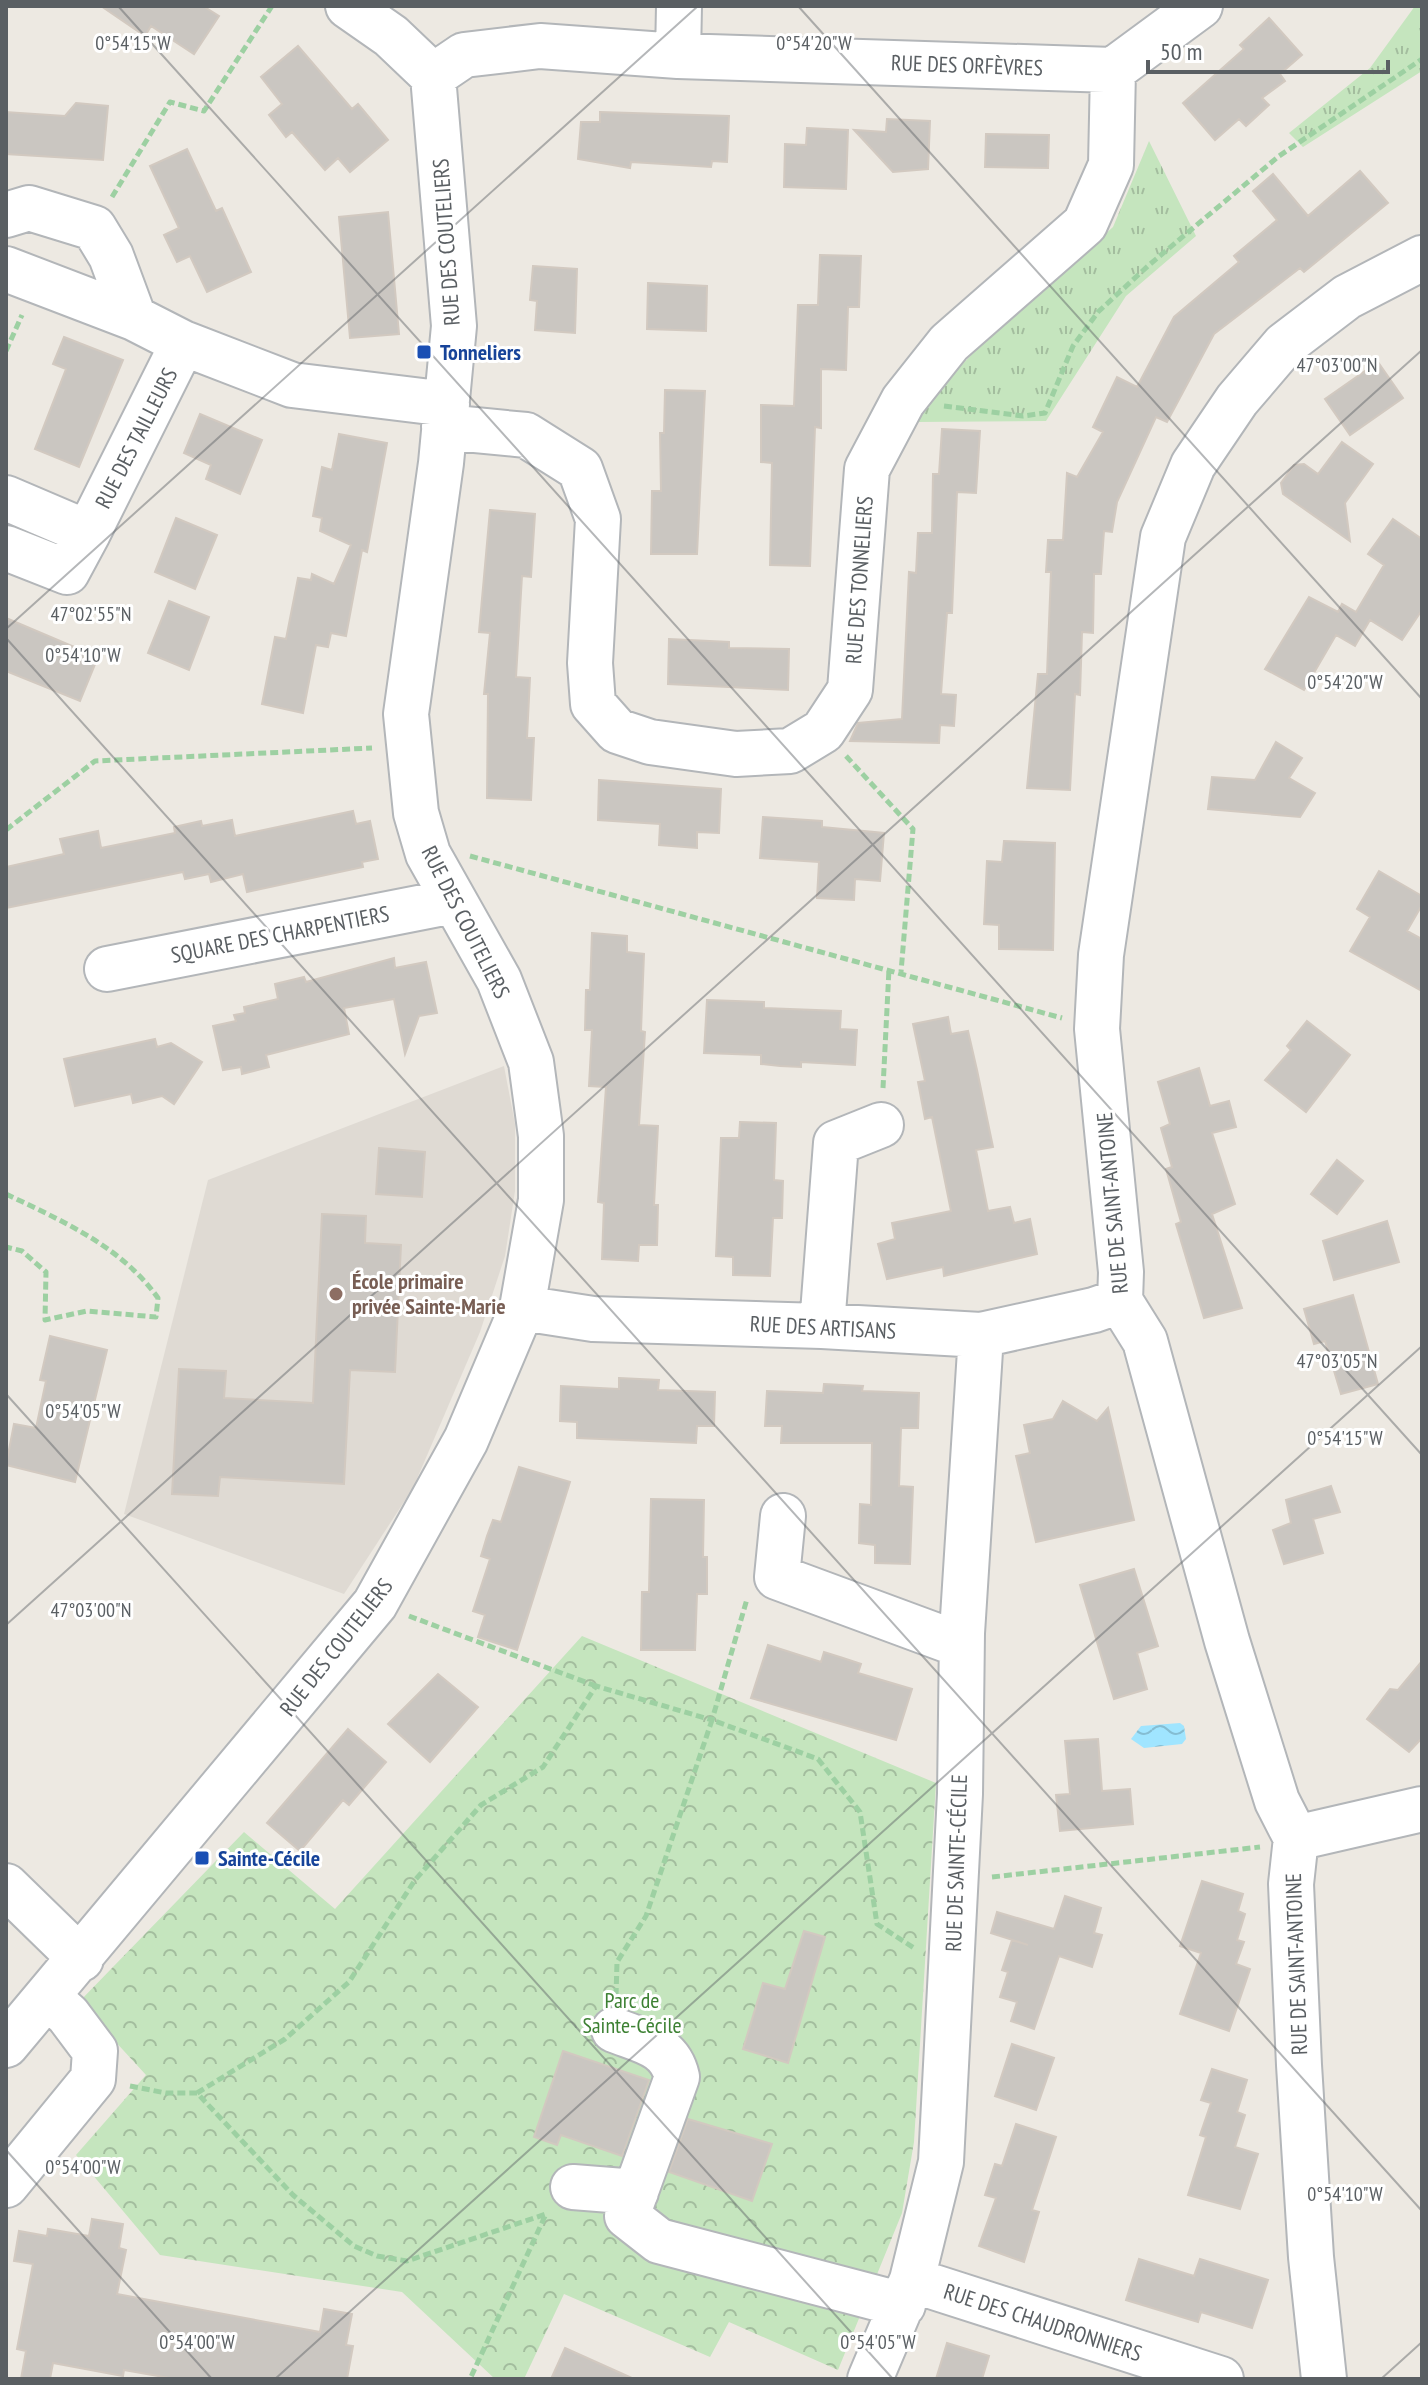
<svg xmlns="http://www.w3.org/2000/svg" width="1428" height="2385" font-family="'PT Sans Narrow',sans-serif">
  <defs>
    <pattern id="grass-tufts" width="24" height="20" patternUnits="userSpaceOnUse" patternTransform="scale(2)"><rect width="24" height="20" fill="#c5e5be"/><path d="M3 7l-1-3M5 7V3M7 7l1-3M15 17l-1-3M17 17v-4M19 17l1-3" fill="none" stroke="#a3bd9e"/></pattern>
    <pattern id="park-crowns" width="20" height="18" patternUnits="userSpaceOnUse" patternTransform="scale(2)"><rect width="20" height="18" fill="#c5e5be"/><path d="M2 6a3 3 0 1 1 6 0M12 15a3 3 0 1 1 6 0" fill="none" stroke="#a3bd9e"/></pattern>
    <pattern id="water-waves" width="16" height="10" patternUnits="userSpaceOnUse" patternTransform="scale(2)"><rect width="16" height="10" fill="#a0e5ff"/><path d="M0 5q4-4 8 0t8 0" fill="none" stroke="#85bdd2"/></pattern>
  </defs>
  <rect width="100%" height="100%" fill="#ede9e2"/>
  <path fill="#dfdad3" d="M504,1066L515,1124V1191L505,1256L480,1332L413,1488L344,1594L124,1514L208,1180Z"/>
  <path fill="url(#grass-tufts)" d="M1415,6H1422V71L1303,147L1289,133L1370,68Z
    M1149,141L1196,236L1126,296L1046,421L916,422L924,404L979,347L1113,227Z"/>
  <path fill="url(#park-crowns)" d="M582,1636L936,1783L914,2142L902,2213L838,2370L729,2322L710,2357L564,2294L524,2379H495L402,2292L160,2255L76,2155L146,2075L79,2002L244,1832L335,1909Z"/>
  <path fill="url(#water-waves)" d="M1180,1723L1184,1726L1186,1739L1182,1744L1144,1748L1131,1739L1141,1726Z"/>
  <path fill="#cac6c1" stroke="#d2c9c0" stroke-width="2" d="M101,6H203L219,16L194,54L151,26L145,36Z
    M1269,18L1302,55L1280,74L1285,81L1262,98L1269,105L1246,126L1239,119L1215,140L1183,103L1244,49L1240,45Z
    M298,46L352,109L358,104L388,140L350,172L338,158L325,170L292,132L286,137L269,115L282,104L261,77Z
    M76,103L108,106L103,160L6,154V112L65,116Z
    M600,112L729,116L727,162L712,161L711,167L631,162L630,168L578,159L581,122H600Z
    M887,119L930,121L928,169L893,172L854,130L886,132Z
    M807,128L848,130L846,189L784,187L785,144L806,145Z
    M986,134L1049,135L1048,168L985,167Z
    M187,149L216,211L222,208L251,272L207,292L190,256L177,262L164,235L179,228L150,166Z
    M1360,171L1388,203L1304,272L1300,268L1214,334L1167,422L1156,417L1117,502L1112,532L1104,531L1101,574H1094L1093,633L1082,632L1080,695L1075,694L1070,790L1027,788L1038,674H1047L1051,572H1046L1048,540H1063L1067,473L1077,477L1103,432L1093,427L1117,377L1137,387L1174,317L1239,262L1234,256L1277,220L1253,191L1273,174L1308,216Z
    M388,212L399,334L350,338L339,217Z
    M820,255L861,256L859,307H848L846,370L821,369V428L815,427L810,566L770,565L772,463L761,462V405L794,406L798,305H818Z
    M533,266L577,269L575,333L535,330L537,301L530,300Z
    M648,283L707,286L706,331L647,329Z
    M64,337L123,360L79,467L35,449L66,369L53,364Z
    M1378,362L1403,398L1350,435L1325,399Z
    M665,390L705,391L697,554H651L652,491H661L660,433H664Z
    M200,414L262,440L240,494L206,479L211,465L184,453Z
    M942,429L980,431L976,493L957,492L952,613H947L941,694L956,695L954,726L940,725L939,743L850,741L858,723L902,719L909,572L916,573L918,533H932L933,474H939Z
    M339,434L387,443L367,552L362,550L346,636L331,633L328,647L316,645L303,713L262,704L275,637L286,639L298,578L311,580L312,574L334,584L351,545L320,531L322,518L313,516L322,467L332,470Z
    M1342,442L1373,464L1345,503L1350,541L1283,494L1281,483L1294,465L1304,464L1318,474Z
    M490,510L535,514L531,577L522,576L516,677L530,678L527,738H534L531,800L487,798L488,694H484L490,633L479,632Z
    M176,518L217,535L195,589L155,572Z
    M1393,519L1422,539V610L1402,640L1370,620L1355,646L1336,635L1304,690L1265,669L1309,597L1338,612L1342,604L1356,612L1384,565L1368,554Z
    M169,601L209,617L189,670L148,653Z
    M6,618L98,657L80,701L6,671Z
    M669,639L729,642V648L789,649L788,690L668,684Z
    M1276,742L1302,758L1289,778L1315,793L1300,817L1208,809L1212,777L1255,780Z
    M599,780L721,789L719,833L697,832V848L659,845L660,824L598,820Z
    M353,811L356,824L370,821L378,859L362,862L363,867L247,892L243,874L211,882L209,874L185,879L183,872L6,908V867L64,854L60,839L98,831L101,848L175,833L174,827L201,821L202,826L232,820L235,836Z
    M763,817L822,821V827L884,833L880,881L855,879L854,900L817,898L819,862L760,858Z
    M1004,841L1055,843L1053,950L999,949V925L984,924L987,861L1002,862Z
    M1379,871L1422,896V905L1407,931L1422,939V991L1350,951L1370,917L1357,909Z
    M592,933L627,936V952L644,954L641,1031L645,1032L639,1125L658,1126L654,1205H658L657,1245H639L638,1261L602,1259L604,1203L598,1202L606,1087L589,1086L592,1030H585L586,990H590Z
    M394,958L395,968L426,962L437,1013L419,1016L405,1054L394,999L344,1008L349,1034L266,1055L269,1067L242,1074L241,1067L223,1070L213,1026L236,1021L234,1015L245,1013L244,1007L278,999L275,984L304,977L306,982Z
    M707,1000L764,1002V1008L841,1011L840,1029L857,1030L855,1065L801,1062V1067L780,1066L761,1064V1055L704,1053Z
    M948,1017L951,1034L968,1031L977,1070L993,1147L976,1150L988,1211L1010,1207L1014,1223L1030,1219L1037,1254L944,1276L943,1267L887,1279L878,1244L895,1239L892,1223L951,1211L932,1117L925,1119L918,1082L925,1081L913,1024Z
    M1307,1021L1350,1055L1306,1112L1265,1080L1291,1050L1287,1046Z
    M155,1039L157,1047L171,1043L202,1062L174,1104L162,1096L133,1103L131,1094L75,1106L64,1059Z
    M1199,1068L1210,1106L1229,1101L1236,1127L1212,1133L1235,1204L1212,1214L1242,1308L1204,1318L1176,1224L1181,1222L1166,1169L1172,1167L1161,1128L1170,1124L1158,1082Z
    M740,1122L776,1123L774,1180L783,1181L782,1218H773L770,1276L733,1275V1257L716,1256L721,1138H739Z
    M379,1148L425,1152L422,1197L376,1194Z
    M1337,1160L1363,1181L1337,1214L1311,1194Z
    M322,1214L366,1216L365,1243L401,1245L395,1372L350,1370L344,1484L220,1477L218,1496L172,1494L179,1369L226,1371L224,1398L313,1403Z
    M1387,1221L1399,1262L1334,1280L1323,1241Z
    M1353,1295L1378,1384L1341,1394L1325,1341L1314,1344L1304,1309Z
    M50,1336L107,1350L75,1482L6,1465L14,1424L36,1428L46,1381L40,1380Z
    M619,1378L659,1380L658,1390L715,1392L714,1426H697L696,1443L577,1438V1422L560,1421L561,1386L619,1389Z
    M824,1384L863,1386L862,1391L919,1393L918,1428H901L899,1486L913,1487L910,1564L875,1563V1545L859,1543L860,1504L871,1505L872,1443H781L782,1426H765L767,1391L823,1393Z
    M1063,1401L1097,1421L1108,1408L1134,1520L1036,1542L1016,1456L1030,1453L1024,1425L1053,1419Z
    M519,1467L570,1482L517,1650L478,1637L485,1615L473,1611L490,1559L481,1556L487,1536L493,1520L501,1522Z
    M1331,1486L1340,1512L1313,1519L1323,1553L1284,1564L1273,1530L1291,1523L1286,1500Z
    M651,1499L704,1500L703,1557H707V1594H697L695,1650H641L642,1592H649Z
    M1134,1569L1158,1646L1137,1653L1147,1689L1114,1699L1080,1585Z
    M768,1645L821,1662L824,1652L843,1658L861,1664L858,1673L912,1689L896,1740L751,1698Z
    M1422,1661V1738L1409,1752L1367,1719L1390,1689L1398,1690Z
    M438,1674L478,1707L430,1762L388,1724Z
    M348,1729L386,1762L349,1805L343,1800L300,1851L267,1823Z
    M1098,1739L1102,1791L1130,1789L1133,1824L1060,1831L1056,1795L1070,1794L1065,1741Z
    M1202,1881L1243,1894L1238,1911L1245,1914L1237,1940L1244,1942L1236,1964L1250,1969L1229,2031L1180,2014L1201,1953L1180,1946Z
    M1065,1896L1101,1908L1094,1933L1102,1935L1092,1967L1059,1956L1034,2029L1011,2021L1017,2002L1000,1997L1008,1972L1002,1970L1012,1940L1028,1945L991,1933L997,1912L1054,1929Z
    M804,1931L825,1937L788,2063L743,2049L763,1983L785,1989Z
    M1012,2044L1054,2058L1036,2110L995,2096Z
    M563,2051L649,2080L622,2156L561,2135L557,2145L534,2137Z
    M1212,2069L1247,2080L1237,2112L1245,2115L1235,2147L1258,2154L1240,2209L1188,2195L1206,2137L1200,2135L1211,2103L1201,2100Z
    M688,2119L772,2144L752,2201L669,2172Z
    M1016,2124L1056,2137L1032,2210L1039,2212L1024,2262L979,2246L996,2198L985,2195L995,2164L1002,2166Z
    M92,2219L123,2224L119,2248L126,2250L117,2294L320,2332L324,2309L352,2314L346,2345L353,2346L347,2379H175L124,2370L123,2376L53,2363L50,2379H21L26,2351L17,2349L33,2264L14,2261L19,2231L47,2236L48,2229L89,2236Z
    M1139,2259L1194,2276L1200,2259L1268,2280L1252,2328L1201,2312L1198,2322L1126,2300Z
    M947,2343L989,2356L982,2379H936Z
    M565,2348L634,2379H551Z"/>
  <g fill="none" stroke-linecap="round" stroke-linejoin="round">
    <defs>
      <path id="minor" d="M678,56L679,6
        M433,76L464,55L540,46L678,56L1113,70L1200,6
        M6,215L29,208L94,228L111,256L134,318
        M6,269L134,318L183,343L292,385L447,404
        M444,427L526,435L580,469L598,519L590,663L593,704L617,731L650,742L736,754L790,751L823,731L850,690L867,469L903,401L949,343L1085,224L1111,165L1113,70
        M6,498L88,533L67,572L6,548
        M88,533L183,343
        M107,969L454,901
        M522,1308L593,1319L822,1326L981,1335L1094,1310L1120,1301
        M822,1326L836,1143L881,1125
        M783,1516L777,1577L961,1645
        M1296,1838L1422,1809
        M6,1886L81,1959
        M614,2030C642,2041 670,2045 677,2077L627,2216L659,2241L903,2305
        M6,2045L375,1604L466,1440L522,1308L541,1200V1136L531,1062L499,980L428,854L416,813L406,714L441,463L454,326L433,76L391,36L348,6
        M6,2185L93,2079L95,2051L68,2015L47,1996
        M573,2187L636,2192
        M912,2280L1221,2379
        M870,2379L912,2280L941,2162L960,1794L962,1633L981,1335
        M1324,2379L1311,2257L1299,2065L1291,1884L1296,1838L1277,1801L1227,1641L1145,1341L1120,1301L1121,1272L1097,1029L1101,955L1163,537L1193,465L1237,400L1284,345L1347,297L1422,258"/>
    </defs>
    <use href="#minor" stroke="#b3b6b9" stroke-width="48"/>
    <path stroke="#9dd0a2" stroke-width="5" stroke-dasharray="8 4" stroke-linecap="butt" d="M112,197L170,102L204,111L272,6
      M6,351L22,315
      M944,406L1023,416L1045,413L1073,346L1098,312L1149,265L1279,156L1422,59
      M846,756L913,829L901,972
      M6,830L95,761L372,748
      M470,856L1062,1018
      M883,1088L889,969
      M6,1194C62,1221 121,1246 158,1298L156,1317L87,1311L45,1320L46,1272L22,1251L6,1247
      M409,1616L596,1686
      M992,1877L1260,1847
      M616,1996L617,1962L646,1916L712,1720L818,1759L860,1812L877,1924L914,1948
      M130,2086L166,2093H197L293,2195L354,2246L377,2256L407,2261L546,2214L470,2379
      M197,2093L285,2039L349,1982L415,1880L481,1805L543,1767L596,1686L712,1720L747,1599"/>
    <use href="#minor" stroke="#fff" stroke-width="44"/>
  </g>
  <path fill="none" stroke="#5a5f63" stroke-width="2" stroke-opacity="0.45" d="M118,6L1422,1455M798,6L1422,699M6,629L698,6M6,638L1422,2211M6,1394L893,2379M6,1625L1422,350M6,2150L212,2379M275,2379L1422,1346M1381,2379L1422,2342"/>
  <g fill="#1a4fb4" stroke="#fff" stroke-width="3">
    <rect x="416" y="344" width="16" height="16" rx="4"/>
    <rect x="194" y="1850" width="16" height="16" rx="4"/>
  </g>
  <circle fill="#8d6e63" stroke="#fff" stroke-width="3" cx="336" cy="1294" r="8"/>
  <g text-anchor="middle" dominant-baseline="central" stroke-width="6" stroke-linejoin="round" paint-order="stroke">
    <g font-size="22" fill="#5a5f63" stroke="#fff">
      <text transform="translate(967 65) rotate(2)">RUE DES ORFÈVRES</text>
      <text transform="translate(446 242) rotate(-94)">RUE DES COUTELIERS</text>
      <text transform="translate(136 438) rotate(-63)">RUE DES TAILLEURS</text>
      <text transform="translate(859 580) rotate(-86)">RUE DES TONNELIERS</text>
      <text transform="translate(466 922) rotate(63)">RUE DES COUTELIERS</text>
      <text transform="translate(280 934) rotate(-11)">SQUARE DES CHARPENTIERS</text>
      <text transform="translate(1112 1203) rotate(-95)">RUE DE SAINT-ANTOINE</text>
      <text transform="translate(823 1327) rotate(3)">RUE DES ARTISANS</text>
      <text transform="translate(336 1647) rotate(-52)">RUE DES COUTELIERS</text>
      <text transform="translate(956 1863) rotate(-88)">RUE DE SAINTE-CÉCILE</text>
      <text transform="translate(1296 1964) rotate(-92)">RUE DE SAINT-ANTOINE</text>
      <text transform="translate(1043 2322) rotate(18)">RUE DES CHAUDRONNIERS</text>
    </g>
    <g font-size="22" font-weight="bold" fill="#164399" stroke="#fff" text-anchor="start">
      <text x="440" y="352">Tonneliers</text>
      <text x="218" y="1858">Sainte-Cécile</text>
    </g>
    <g font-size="22" font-weight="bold" fill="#785e54" stroke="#fff" text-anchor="start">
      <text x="352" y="1281">École primaire<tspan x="352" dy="25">privée Sainte-Marie</tspan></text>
    </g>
    <g font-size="22" fill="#3d8133" stroke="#fff">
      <text x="632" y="2000">Parc de<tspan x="632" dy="25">Sainte-Cécile</tspan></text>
    </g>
  </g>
  <g font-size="20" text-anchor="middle" fill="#5a5f63" stroke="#fff" stroke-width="6" stroke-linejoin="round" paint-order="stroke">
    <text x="133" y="50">0°54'15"W</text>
    <text x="814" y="50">0°54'20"W</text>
    <text x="1337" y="372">47°03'00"N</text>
    <text x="91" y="621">47°02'55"N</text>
    <text x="83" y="662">0°54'10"W</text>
    <text x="1345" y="689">0°54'20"W</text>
    <text x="1337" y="1368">47°03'05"N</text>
    <text x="83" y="1418">0°54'05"W</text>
    <text x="1345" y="1445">0°54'15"W</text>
    <text x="91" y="1617">47°03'00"N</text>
    <text x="83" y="2174">0°54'00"W</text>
    <text x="1345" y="2201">0°54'10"W</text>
    <text x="197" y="2349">0°54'00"W</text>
    <text x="878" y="2349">0°54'05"W</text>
  </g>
  <rect width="1428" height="2385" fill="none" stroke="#5a5f63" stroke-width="16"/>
  <path d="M1148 60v12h240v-12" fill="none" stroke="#5a5f63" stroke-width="4"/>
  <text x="1160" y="60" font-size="24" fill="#5a5f63" stroke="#ffffff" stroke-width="6" paint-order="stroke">50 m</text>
</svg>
